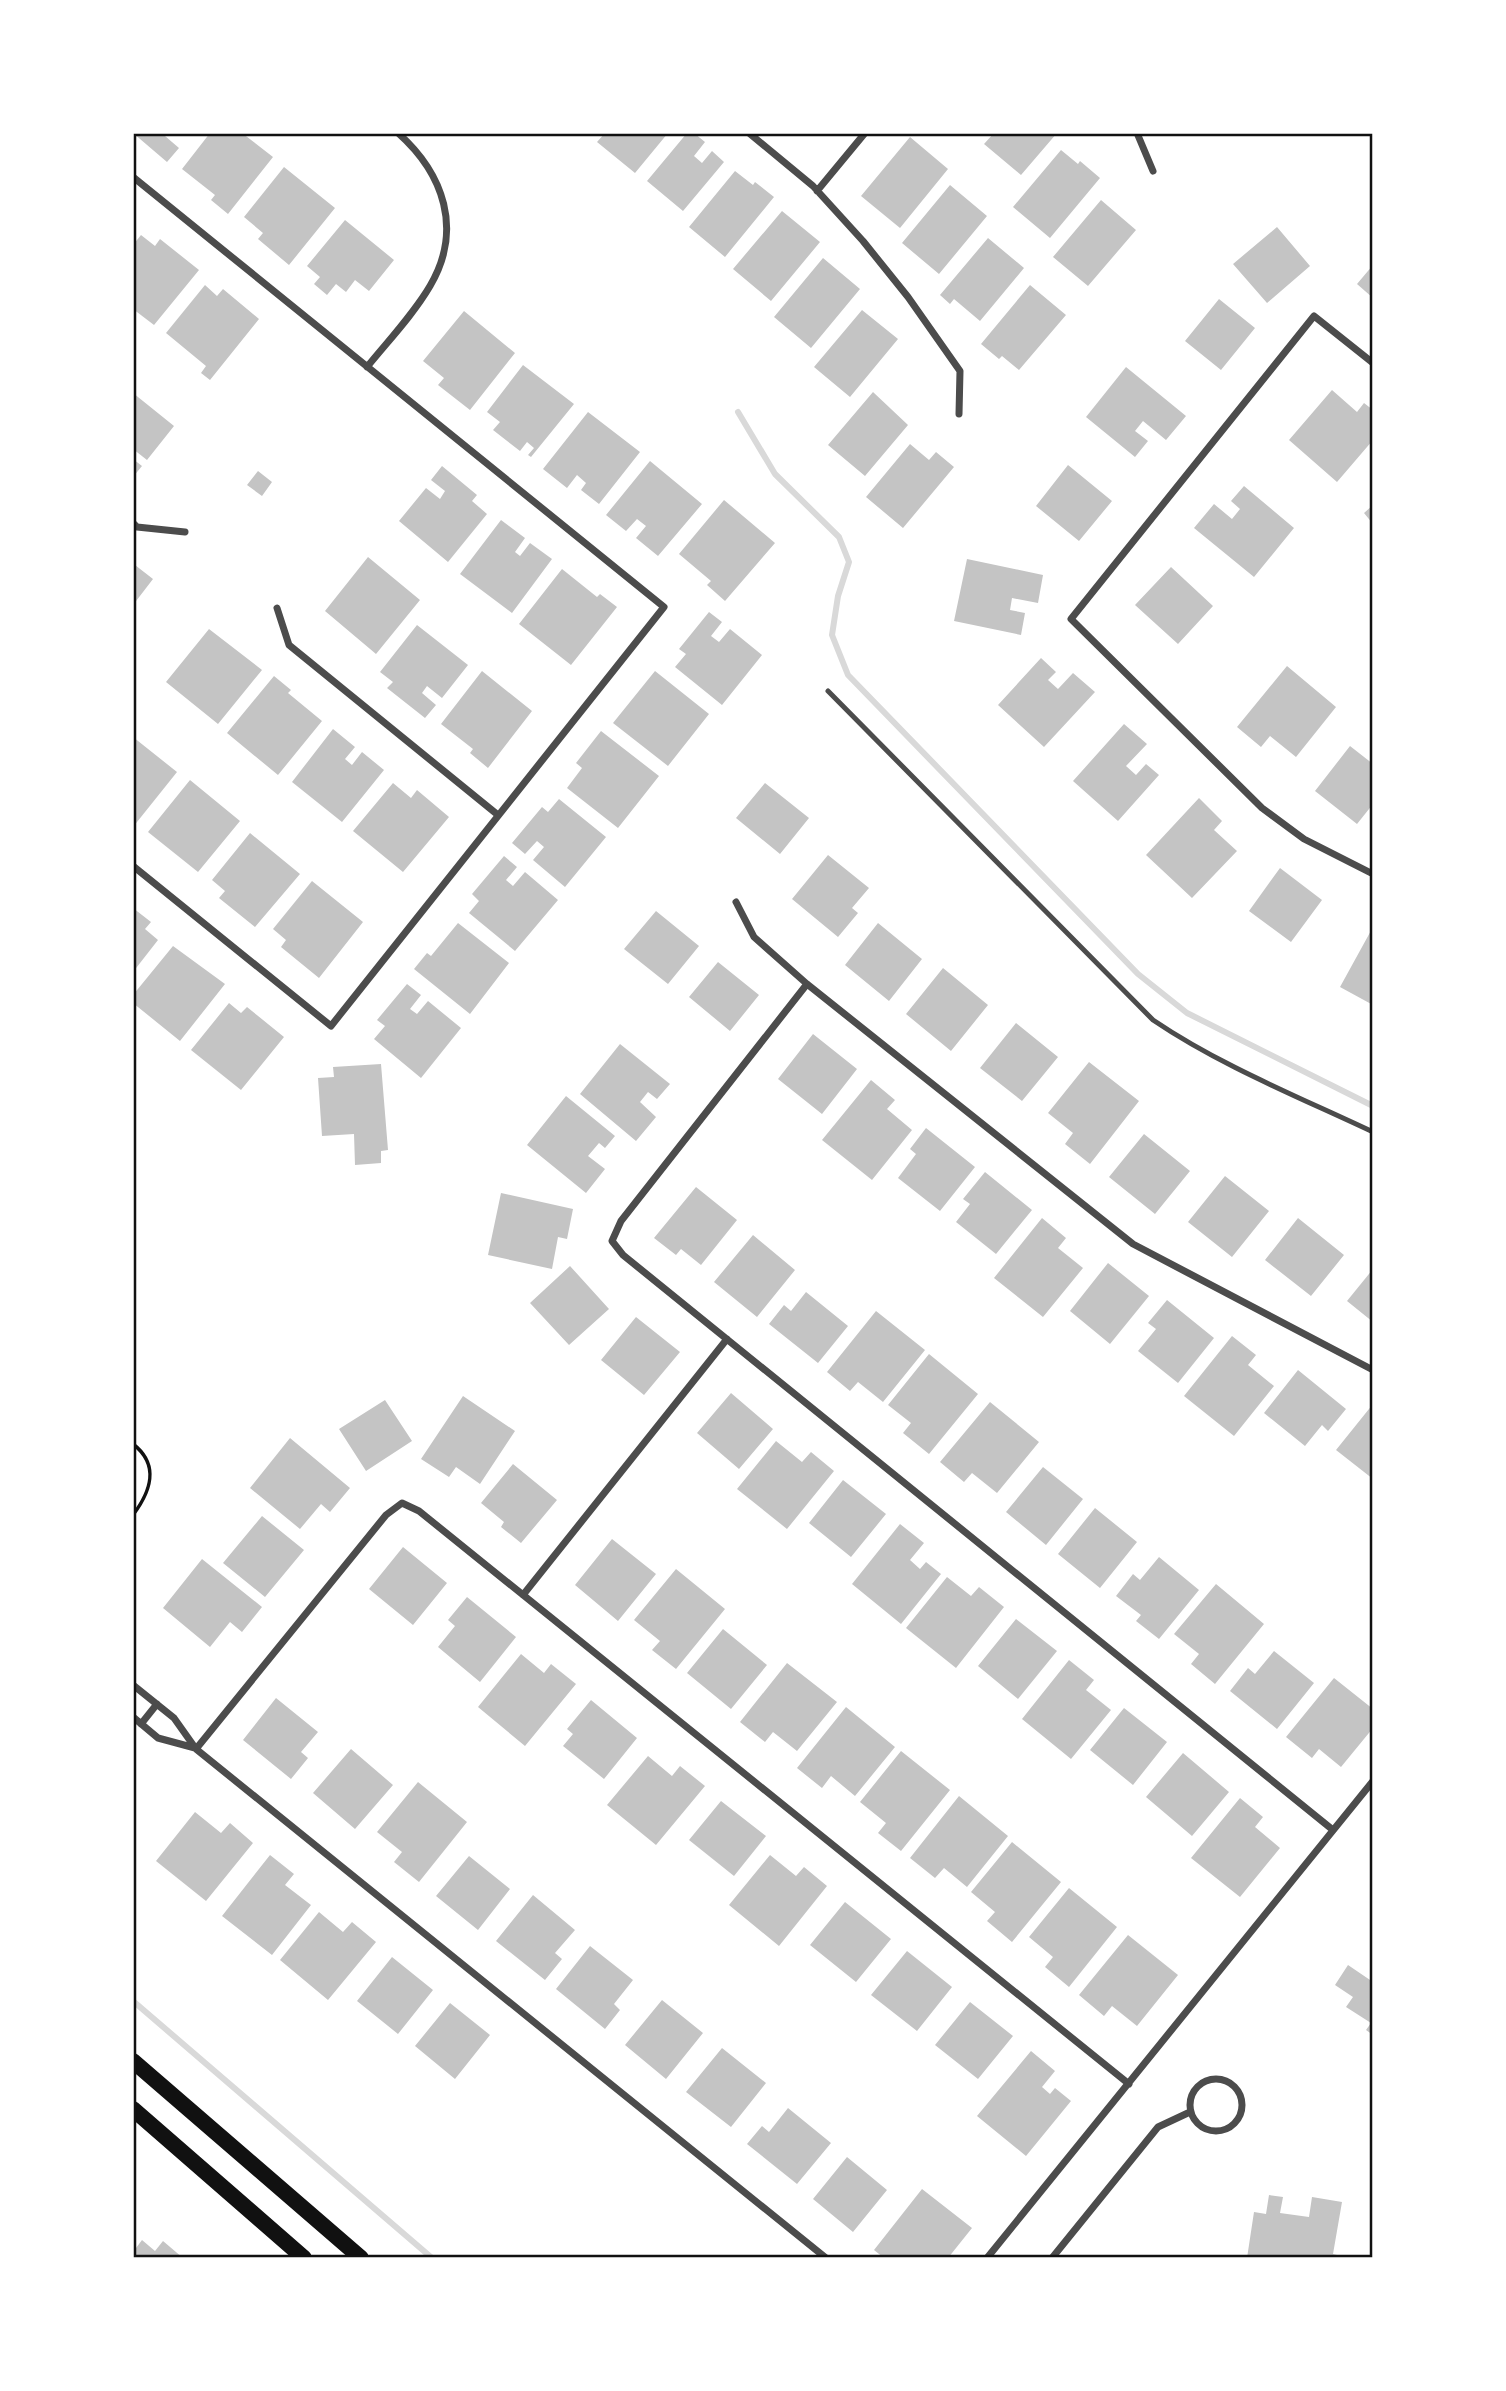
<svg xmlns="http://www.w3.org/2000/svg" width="1506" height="2391" font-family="'DM Sans',sans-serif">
  <rect width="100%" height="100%" fill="#fff"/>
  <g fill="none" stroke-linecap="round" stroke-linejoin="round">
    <path stroke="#d9d9d9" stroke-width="6" d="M738,412L775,474L839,537L849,562L838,596L832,635L848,675L1138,974L1187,1013L1373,1106
      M133,2001L432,2258"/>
  </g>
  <path fill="#c4c4c4" d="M133,133H167L165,136L179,148L167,162Z
    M210,133H242L273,157L228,214L211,200L215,195L182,169Z
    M605,133H668L635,173L597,142Z
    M687,133H694L705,142L694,156L702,163L712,151L724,162L683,211L647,181Z
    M994,133H1057L1021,175L984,144Z
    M910,137L948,169L900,228L861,196Z
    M1061,150L1078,164L1080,161L1100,178L1050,238L1013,207Z
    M284,167L335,208L289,265L258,239L263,233L244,217Z
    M735,171L753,185L755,182L774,197L725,257L689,227Z
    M950,185L987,216L939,274L902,243Z
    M1101,200L1136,230L1088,286L1053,257Z
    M782,211L820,242L771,301L733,269Z
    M345,220L394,260L369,291L355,280L346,292L336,284L327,295L314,284L320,277L307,266Z
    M1277,227L1310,266L1267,303L1233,264Z
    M141,235L155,246L160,239L199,270L154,325L133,309V245Z
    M988,238L1024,268L980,321L954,299L950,304L940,295Z
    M823,258L860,289L811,348L774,317Z
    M1373,265V298L1357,284Z
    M205,285L217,296L223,289L259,319L210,380L201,373L206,366L166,333Z
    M1030,285L1066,315L1019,370L1002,356L999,359L981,344Z
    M1219,299L1255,328L1221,370L1185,341Z
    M862,310L898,339L850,397L814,367Z
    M464,311L515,353L470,410L438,385L444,378L423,361Z
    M523,365L574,404L531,457L528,455L534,448L527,442L520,451L493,430L500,422L487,412Z
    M1126,367L1186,416L1166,440L1143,421L1135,431L1148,441L1135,457L1086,417Z
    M1332,390L1357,412L1364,403L1373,410V440L1337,482L1289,440Z
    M873,392L908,425L865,476L828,445Z
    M133,393L174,426L147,460L133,449Z
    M588,412L640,452L599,504L581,490L586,483L577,475L567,488L543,469Z
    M910,444L929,460L936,452L954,467L903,528L866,497Z
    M133,459L142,466L133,477Z
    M650,461L702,504L658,556L636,538L646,526L637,519L626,531L606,515Z
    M1068,465L1112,501L1079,541L1036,506Z
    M442,466L477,495L472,501L487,514L448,562L399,521L426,488L440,499L445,491L431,480Z
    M258,471L272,482L262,496L247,485Z
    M1244,486L1294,528L1254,577L1194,528L1214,504L1232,519L1240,509L1231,501Z
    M724,500L775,543L725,601L707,585L711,581L679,554Z
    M1373,505V524L1364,513Z
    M501,520L525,538L515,552L520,556L530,543L552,559L512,613L460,574Z
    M368,557L420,600L376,654L325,611Z
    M967,559L1043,575L1038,603L1012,598L1010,610L1025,613L1021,635L954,621Z
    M135,565L153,579L133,605V567Z
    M1171,567L1213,606L1178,644L1135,605Z
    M562,569L597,597L600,594L617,607L571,665L519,624Z
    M709,612L722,622L711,636L719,642L730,629L762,655L722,705L675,667L686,654L679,649Z
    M417,625L468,665L442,698L427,686L422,693L436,705L425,718L387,688L393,682L380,672Z
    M209,629L262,670L218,724L166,682Z
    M1041,658L1056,672L1048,680L1058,689L1073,673L1095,692L1044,747L998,705Z
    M1287,666L1336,707L1296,757L1270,736L1261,747L1237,727Z
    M482,671L532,711L488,768L470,753L473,749L441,724Z
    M655,671L709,714L668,766L613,723Z
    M274,676L291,690L288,693L322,721L278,775L227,733Z
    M1124,724L1147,744L1126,766L1136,775L1146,764L1159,775L1118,821L1073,781Z
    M333,729L355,747L345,759L352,765L362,752L384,770L342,822L292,782Z
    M601,731L659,776L618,828L567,788L582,768L576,763Z
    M133,737L177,772L133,827Z
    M1350,746L1373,764V804L1357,824L1315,791Z
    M190,780L240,821L198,872L148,832Z
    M393,783L411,798L417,790L449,817L403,872L353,831Z
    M765,783L809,818L780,854L736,818Z
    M1199,798L1222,821L1214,830L1237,851L1192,898L1146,855Z
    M559,799L606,837L565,887L533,860L544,847L537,841L525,854L512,843L542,807L548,812Z
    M250,833L300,874L255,927L219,898L225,891L212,880Z
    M828,855L869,888L852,908L858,913L838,937L792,899Z
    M504,856L517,867L506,880L513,886L525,872L558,900L515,951L469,913L479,901L472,894Z
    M1280,868L1322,900L1291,942L1249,911Z
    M312,881L363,922L319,978L281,947L286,940L273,929Z
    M133,908L151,922L145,929L158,940L133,972Z
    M656,911L699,946L668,984L624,949Z
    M458,923L509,963L470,1014L414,969L427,953L431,956Z
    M878,923L922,959L889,1001L845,965Z
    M1373,927V1005L1340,987Z
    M173,946L225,984L180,1041L133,1003V995Z
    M718,962L759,995L730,1031L689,997Z
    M943,968L988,1005L951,1051L906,1014Z
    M407,984L421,995L410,1009L417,1014L428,1001L461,1028L421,1078L374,1039L385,1026L377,1020Z
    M229,1003L241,1013L247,1007L284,1037L241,1090L191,1050Z
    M1016,1023L1058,1057L1022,1101L980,1068Z
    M813,1034L857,1069L822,1114L778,1079Z
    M620,1044L670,1084L657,1099L648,1092L640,1102L656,1117L636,1141L580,1094Z
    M1089,1062L1139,1101L1090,1164L1065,1144L1073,1133L1048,1113Z
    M381,1064L388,1150L381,1151V1163L355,1165L354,1134L322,1136L318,1078L334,1077L333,1067Z
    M871,1080L895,1100L887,1109L912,1130L872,1180L822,1140Z
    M566,1096L615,1136L605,1148L599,1143L588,1156L605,1169L586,1193L527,1145Z
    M926,1128L975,1167L940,1211L898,1178L916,1154L910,1149Z
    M1144,1134L1190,1171L1155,1214L1109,1177Z
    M985,1172L1032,1210L996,1254L956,1222L970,1204L963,1199Z
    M1225,1176L1269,1211L1232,1257L1188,1222Z
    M696,1187L737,1220L701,1265L681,1249L676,1255L654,1238Z
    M501,1193L573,1209L567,1239L558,1237L552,1269L488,1255Z
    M1042,1218L1066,1238L1058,1248L1083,1268L1043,1317L994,1278Z
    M1298,1218L1344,1255L1311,1296L1265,1260Z
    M753,1235L795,1270L757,1317L714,1282Z
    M1108,1263L1149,1296L1110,1344L1070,1311Z
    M570,1266L609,1309L569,1345L530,1303Z
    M1373,1269V1322L1347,1301Z
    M806,1292L848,1326L818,1363L769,1324L784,1305L791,1311Z
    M1167,1300L1214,1338L1178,1383L1138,1351L1156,1329L1148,1323Z
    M876,1311L925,1350L883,1402L858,1382L850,1391L827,1372Z
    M636,1317L680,1352L644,1395L601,1360Z
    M1232,1336L1256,1355L1248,1365L1274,1386L1234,1436L1184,1396Z
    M929,1354L978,1394L929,1454L903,1433L911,1423L888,1405Z
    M1298,1370L1346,1409L1328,1431L1322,1425L1305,1446L1264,1413Z
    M731,1393L773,1429L739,1469L697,1433Z
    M463,1396L515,1431L480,1484L456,1467L449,1477L421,1459Z
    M385,1400L412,1441L366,1471L339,1429Z
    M990,1402L1039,1442L997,1493L972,1473L964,1482L940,1462Z
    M1373,1404V1479L1336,1450Z
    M290,1438L350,1488L330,1512L321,1504L300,1529L250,1488Z
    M776,1441L802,1462L811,1452L834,1471L787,1529L737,1489Z
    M513,1464L557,1500L521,1543L501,1527L504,1522L481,1503Z
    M1043,1467L1083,1499L1046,1545L1006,1512Z
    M843,1480L886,1514L851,1557L809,1523Z
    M1095,1508L1137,1542L1100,1588L1058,1554Z
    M262,1516L304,1550L265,1597L223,1563Z
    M900,1524L924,1543L910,1560L920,1569L926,1562L941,1574L901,1624L852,1584Z
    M612,1539L656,1574L618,1621L575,1585Z
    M403,1547L447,1583L413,1625L369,1589Z
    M1159,1557L1199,1590L1159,1639L1136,1621L1141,1615L1116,1596L1133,1574L1140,1580Z
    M202,1559L262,1607L242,1632L230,1622L210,1647L163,1608Z
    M676,1569L725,1609L676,1669L652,1650L660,1641L634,1620Z
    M947,1577L971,1596L979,1587L1004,1607L956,1668L906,1628Z
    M1216,1584L1264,1624L1215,1684L1191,1664L1199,1654L1174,1634Z
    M467,1597L516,1637L480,1682L438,1647L455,1626L448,1620Z
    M1016,1619L1057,1651L1018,1699L978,1666Z
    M723,1629L767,1665L731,1709L687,1673Z
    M1274,1651L1314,1683L1277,1729L1230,1691L1248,1668L1255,1674Z
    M521,1654L544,1673L551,1664L576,1684L525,1746L478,1707Z
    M1069,1660L1094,1680L1086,1690L1111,1710L1071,1759L1022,1719Z
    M787,1663L837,1702L797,1751L773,1732L765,1742L740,1722Z
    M1334,1678L1373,1709V1728L1341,1767L1319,1749L1312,1758L1286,1737Z
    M276,1698L318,1732L301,1752L308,1758L291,1779L243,1740Z
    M591,1700L637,1738L604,1779L563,1746L573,1734L567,1729Z
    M846,1707L895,1747L855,1796L831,1776L822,1788L797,1768Z
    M1124,1708L1167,1742L1133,1785L1090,1750Z
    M351,1749L393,1785L355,1829L313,1793Z
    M901,1751L950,1790L901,1851L878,1833L886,1823L860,1802Z
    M1183,1753L1229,1792L1192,1836L1146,1797Z
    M648,1756L672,1776L680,1766L705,1786L656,1845L607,1805Z
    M418,1782L467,1822L419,1882L394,1862L402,1852L377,1832Z
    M959,1796L1008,1836L967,1887L944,1868L935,1878L910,1858Z
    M1240,1798L1263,1817L1255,1827L1280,1848L1240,1897L1191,1858Z
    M721,1801L766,1836L734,1876L689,1840Z
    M195,1812L221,1833L230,1823L253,1843L206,1901L156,1861Z
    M1012,1842L1061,1882L1012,1942L987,1921L995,1912L971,1892Z
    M270,1855L294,1874L285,1885L311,1905L272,1955L222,1916Z
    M770,1855L796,1876L804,1867L827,1886L779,1946L729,1905Z
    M469,1856L510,1889L478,1930L436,1896Z
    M1069,1888L1117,1927L1069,1987L1045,1967L1053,1957L1029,1937Z
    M533,1895L575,1930L555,1953L562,1959L545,1980L496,1941Z
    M845,1902L891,1939L856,1982L810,1945Z
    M319,1912L343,1932L352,1922L376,1942L328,2000L280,1960Z
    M1128,1935L1178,1975L1137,2026L1112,2006L1104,2016L1079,1995Z
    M590,1946L633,1980L614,2004L620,2010L605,2029L556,1989Z
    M907,1951L952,1987L917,2031L871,1995Z
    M392,1957L433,1990L398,2034L357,2001Z
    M1348,1965L1373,1982V2035L1366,2030L1371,2023L1346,2007L1353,1997L1335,1985Z
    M662,2000L703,2033L666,2079L625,2045Z
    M970,2002L1013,2036L978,2079L935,2045Z
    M450,2003L490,2035L455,2079L415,2046Z
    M722,2048L766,2083L731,2127L686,2092Z
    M1031,2051L1055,2071L1042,2087L1050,2094L1055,2088L1071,2101L1026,2156L977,2116Z
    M788,2108L831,2143L797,2184L747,2144L762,2126L769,2132Z
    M847,2157L887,2190L853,2232L813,2199Z
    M922,2189L972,2228L948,2258H884L874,2250Z
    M1269,2195L1283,2197L1280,2213L1309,2217L1312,2197L1342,2202L1333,2254L1349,2258H1247L1254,2212L1266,2214Z
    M142,2240L155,2251L163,2241L183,2258H133V2252Z"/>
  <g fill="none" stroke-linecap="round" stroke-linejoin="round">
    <path stroke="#111" stroke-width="3.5" d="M133,1444C160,1465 151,1491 133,1515"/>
    <path stroke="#4c4c4c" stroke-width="5" d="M828,691L1153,1020C1221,1066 1299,1097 1373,1132"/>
    <path stroke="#4c4c4c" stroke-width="7" d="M749,133L813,186L863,241L908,297L960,371L959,414
      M1137,133L1153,171
      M133,177L664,607L331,1026L133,866
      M817,191L865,133
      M1373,363L1314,316L1071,619L1262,808L1304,839L1373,874
      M367,367C388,341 413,315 430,286C463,230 444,174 398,133
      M133,523L137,527L185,532
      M277,608L289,645L498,815
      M736,902L754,937L807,984L1133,1244L1373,1370
      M807,984L621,1221L612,1241L623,1255L1333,1830
      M523,1595L727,1339
      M133,1685L174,1718L196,1749L826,2258
      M133,1717L158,1738L195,1748
      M141,1724L157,1704
      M196,1749L386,1515L402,1503L419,1511L1129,2084
      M1190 2105a26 26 0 1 1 52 0a26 26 0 1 1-52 0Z
      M987,2258L1373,1781
      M1052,2258L1158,2127L1190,2112"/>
    <path stroke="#111" stroke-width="16" d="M133,2061L361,2258
      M133,2109L304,2258"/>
  </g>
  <rect width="1506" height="2391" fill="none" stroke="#ffffff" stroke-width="270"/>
  <rect x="135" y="135" width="1236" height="2121" fill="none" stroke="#111" stroke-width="2.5"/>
</svg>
